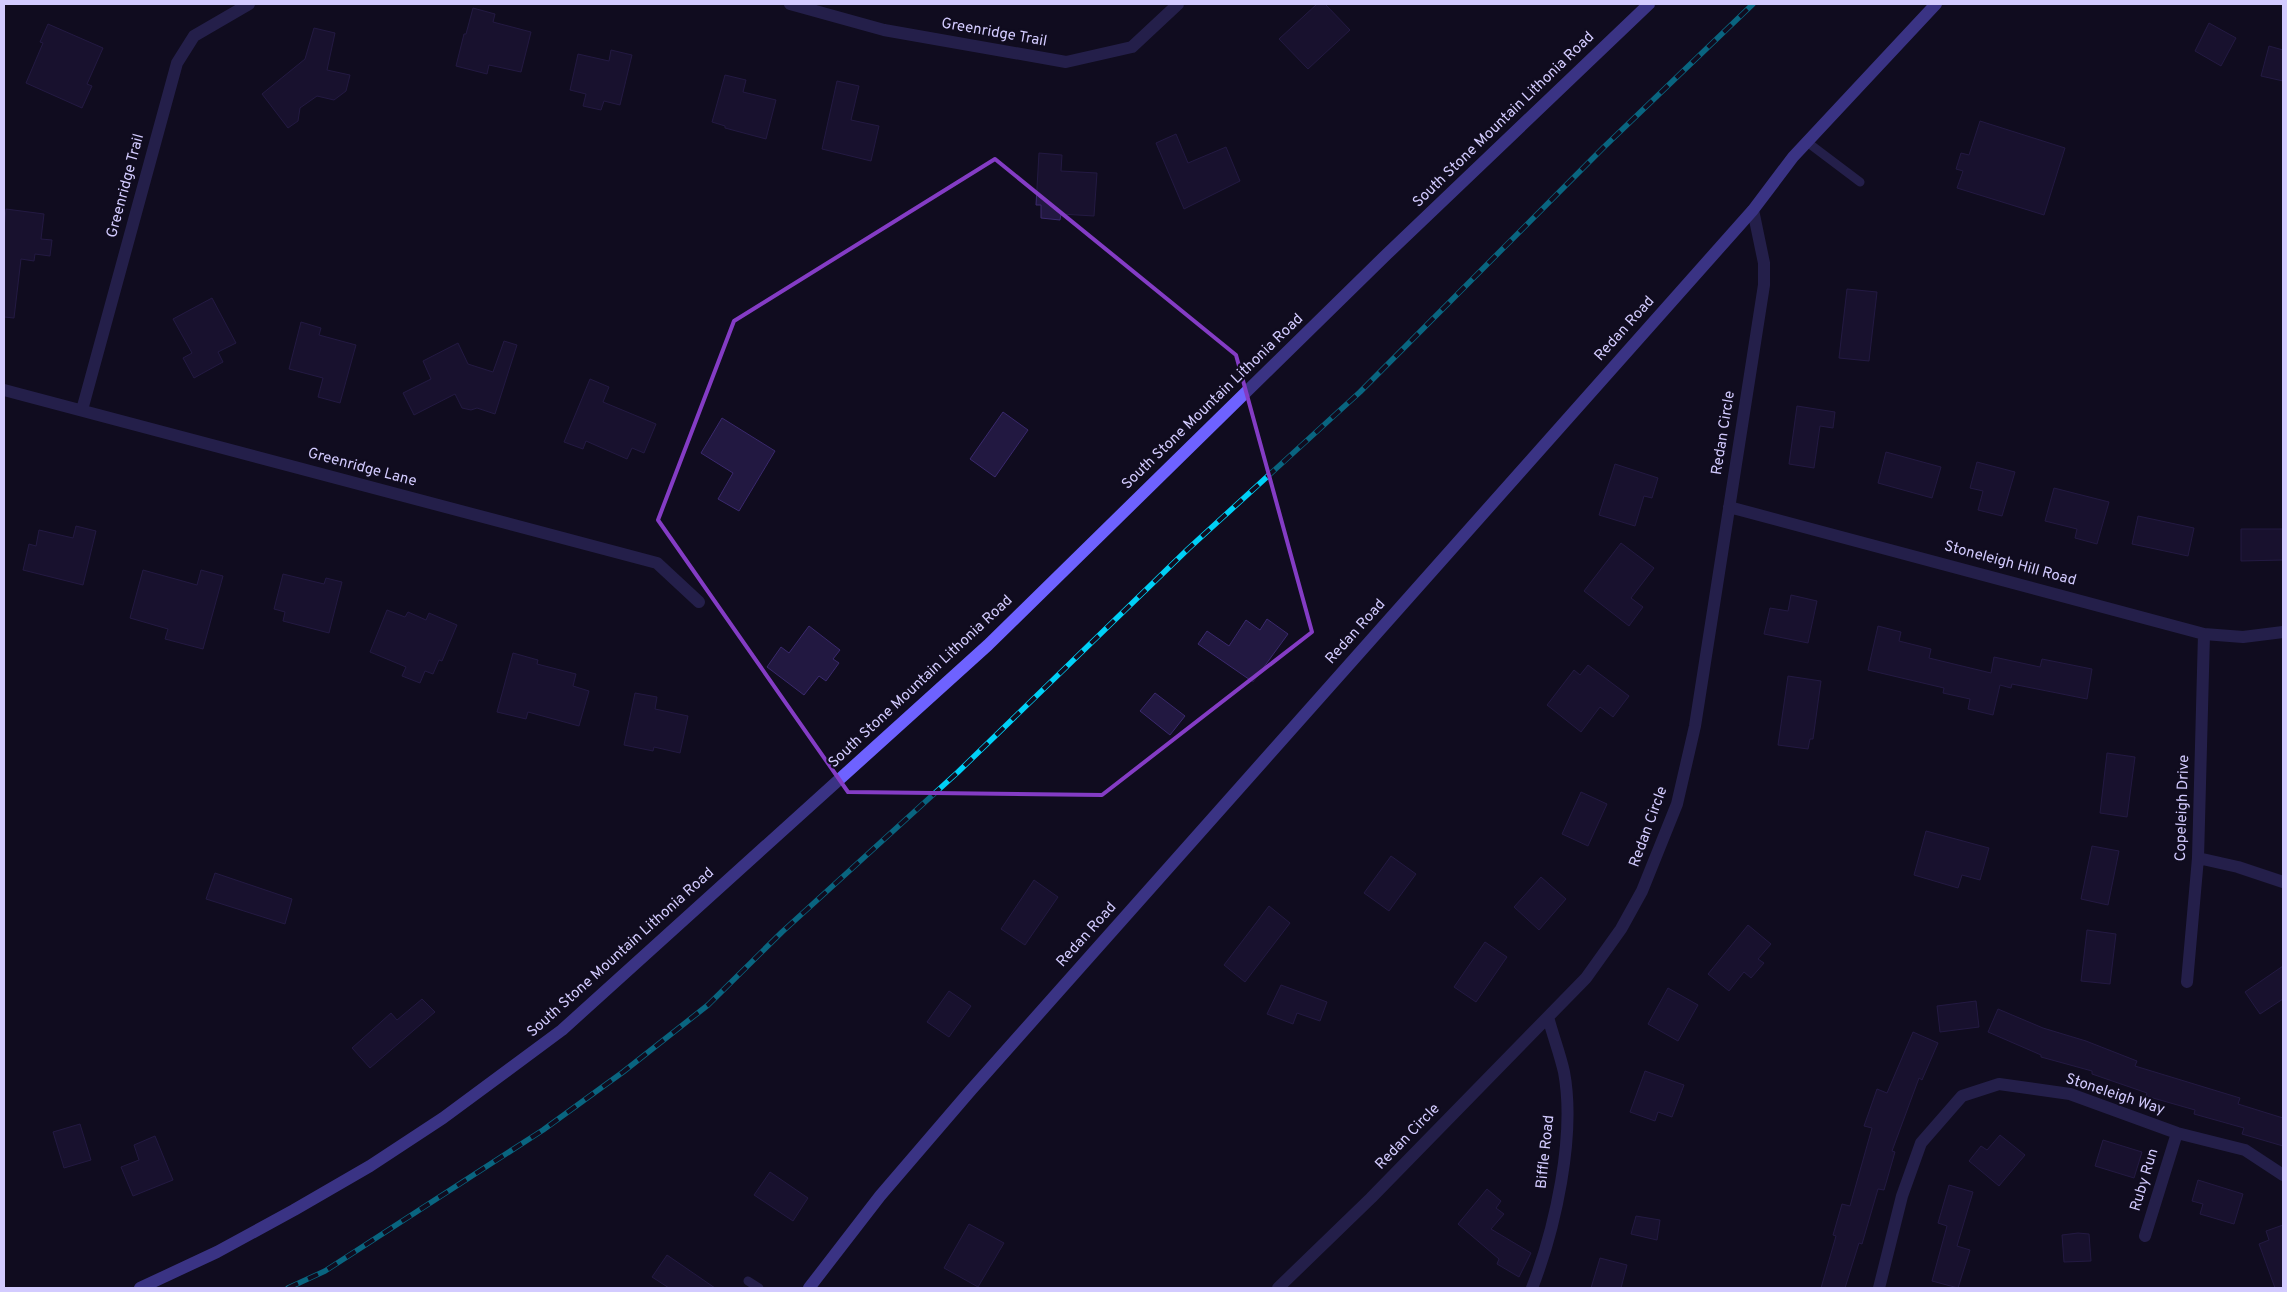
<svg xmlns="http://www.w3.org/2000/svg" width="2287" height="1292" font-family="Overpass,sans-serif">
  <rect width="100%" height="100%" fill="#100c1f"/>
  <path fill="#221841" stroke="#3a296d" d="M1317,4H1325L1350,30L1308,69L1279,39Z
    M473,8L495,14L493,22L531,32L521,72L489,65L487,74L456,66L464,34H466Z
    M2209,23L2236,38L2221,66L2195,51Z
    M48,24L103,48L87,84L92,86L82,108L26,83L43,43L40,42Z
    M314,28L335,33L327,70L350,75L346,91L334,100L317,96L300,108L298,121L288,128L262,94L305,59Z
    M2269,46L2283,50V81L2261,76Z
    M611,50L632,55L620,105L604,101L601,110L583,106L586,94L570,90L578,54L609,61Z
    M725,75L746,80L743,92L776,100L766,139L725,128V126L712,122Z
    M837,81L859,86L851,120L879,126L871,161L822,149Z
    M1980,121L2065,148L2044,215L1957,188L1963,171L1956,169L1961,153L1969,155Z
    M1176,134L1188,163L1226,147L1240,181L1184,209L1156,143Z
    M1039,153L1062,155L1061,171L1097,173L1094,216L1061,214L1060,220L1041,218V205H1036Z
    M6,209L44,214L41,239L52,240L50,256L35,254L34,261L21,259L14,318L4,317V228Z
    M1847,289L1877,292L1869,361L1839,358Z
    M212,298L236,343L218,352L223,362L194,378L183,358L192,353L173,319Z
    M301,322L321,328L319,335L356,345L340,403L318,397L323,378L289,369Z
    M504,341L517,345L495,414L477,408L471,410L462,408L455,394L414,415L403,393L431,379L423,361L458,343L468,364L493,372Z
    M590,379L609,387L603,402L656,424L644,453L632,448L627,459L586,441L583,449L564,442Z
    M1797,406L1835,412L1833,428L1820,426L1814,468L1789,464Z
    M1003,412L1028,430L995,477L970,459Z
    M722,418L775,451L739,511L718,499L733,473L701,453Z
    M1886,452L1941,467L1932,498L1878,483Z
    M1977,462L2015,472L2002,516L1978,510L1983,491L1970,488Z
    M1615,464L1658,478L1652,498L1644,496L1635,526L1599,515Z
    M2054,488L2109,502L2097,544L2075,538L2077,529L2045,521Z
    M2138,516L2194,528L2188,556L2132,544Z
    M76,526L96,531L83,585L23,570L29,544L36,546L39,530L73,538Z
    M2241,529H2283V560L2241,561Z
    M1621,543L1654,568L1631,598L1643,607L1629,626L1584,591Z
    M143,570L197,585L201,570L223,576L203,649L165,639L168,629L130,618Z
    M283,574L324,584L326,578L342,582L329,633L283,621L285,612L274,609Z
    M1791,595L1817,601L1808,643L1764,634L1770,608L1788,611Z
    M387,610L405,617L408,612L426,620L429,613L457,625L442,661L439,660L433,674L425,671L420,683L402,676L406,667L370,652Z
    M1267,619L1288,634L1253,682L1198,644L1207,631L1229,646L1246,620L1260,630Z
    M809,626L840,650L833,659L839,663L826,681L819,676L804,695L767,667L781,647L789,653Z
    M1878,626L1901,632L1899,641L1931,649L1929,658L1991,673L1994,657L2040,667L2042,659L2092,669L2087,699L2012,684L2011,688L2000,685L1993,715L1968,709L1970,699L1943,693L1944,688L1868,670Z
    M513,653L538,660L537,664L576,674L573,686L589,691L579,726L528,712L526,719L497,712Z
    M1588,665L1629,696L1613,717L1600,707L1581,732L1547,705L1574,670L1580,675Z
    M1788,676L1821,681L1813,739H1810L1808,749L1778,745Z
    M635,693L657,697L655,709L688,716L680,753L654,747L653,751L624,745Z
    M1155,693L1185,716L1170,735L1140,711Z
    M2107,753L2135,757L2127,817L2100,813Z
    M1581,792L1607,804L1588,846L1562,834Z
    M1926,831L1989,848L1980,880L1962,875L1958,888L1914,875Z
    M2092,846L2119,851L2108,905L2081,899Z
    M1391,856L1416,874L1389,911L1364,893Z
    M215,873L292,899L285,924L206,899Z
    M1541,877L1566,899L1539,930L1514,907Z
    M1034,880L1058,897L1025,945L1001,929Z
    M1269,906L1290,923L1245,982L1224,965Z
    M1748,925L1771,944L1758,959L1764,963L1751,978L1744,972L1729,991L1708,974Z
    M2087,930L2116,934L2110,984L2081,981Z
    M1485,942L1507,957L1476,1002L1454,987Z
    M2283,966V999L2260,1014L2245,992Z
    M1281,985L1327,1002L1320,1021L1297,1013L1293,1024L1267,1014Z
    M1668,988L1698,1005L1678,1041L1648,1024Z
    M949,991L971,1006L949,1037L927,1022Z
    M422,999L435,1012L370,1068L352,1048L391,1013L397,1020Z
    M1976,1001L1979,1027L1940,1032L1937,1006Z
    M1998,1009L2043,1028L2086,1041L2137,1061L2135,1066L2240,1098L2238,1104L2283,1118V1146L2242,1134L2244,1128L2194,1114L2195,1110L2146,1096L2147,1093L2092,1074V1071L2041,1057V1055L1988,1032Z
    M1913,1032L1938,1043L1922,1080L1919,1078L1892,1151L1895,1152L1884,1190L1878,1189L1862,1244L1859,1243L1845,1288H1821L1836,1236L1833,1235L1842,1204L1850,1206L1872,1128L1864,1126L1877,1089L1887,1093Z
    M1645,1071L1684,1085L1672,1117L1658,1112L1655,1121L1630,1112Z
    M80,1124L91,1160L64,1168L53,1132Z
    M2000,1135L2025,1155L1999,1186L1969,1161L1981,1146L1987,1150Z
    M155,1136L173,1180L133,1196L121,1167L139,1160L134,1145Z
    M2103,1140L2142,1152L2134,1178L2095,1166Z
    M770,1172L808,1198L793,1221L754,1195Z
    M2198,1180L2243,1194L2234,1224L2200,1214L2203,1204L2192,1201Z
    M1949,1185L1973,1192L1957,1246L1970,1250L1958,1288L1932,1281L1947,1226L1938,1223Z
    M1487,1189L1501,1201L1496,1208L1504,1214L1491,1229L1531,1253L1519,1277L1497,1264L1499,1259L1458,1224Z
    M1636,1216L1660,1220L1657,1240L1631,1234Z
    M969,1224L1004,1243L978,1287L944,1268Z
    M2283,1225V1288H2275L2259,1244L2269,1240L2266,1231Z
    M2078,1233L2089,1234L2091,1261L2064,1262L2062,1235Z
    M667,1255L715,1288H669L652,1277Z
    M1600,1258L1627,1265L1621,1288H1591Z"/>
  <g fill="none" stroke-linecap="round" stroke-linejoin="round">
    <path stroke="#3d367f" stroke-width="9" d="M1807,142L1860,182
      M748,1281L759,1288"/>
    <path stroke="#3d367f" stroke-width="12" d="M790,4L884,30L1066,62L1132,47L1178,4
      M4,390L657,563L699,602
      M82,410L177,63L194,36L249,4
      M1729,507L2204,634L2243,637L2283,632
      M2198,858L2238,867L2283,882
      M2187,982L2198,858L2204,634
      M2145,1236L2177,1133
      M1278,1288L1371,1198L1586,978L1621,929L1642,891L1677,804L1695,726L1764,285V263L1753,210
      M1532,1288C1555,1229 1576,1136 1564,1072C1560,1054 1553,1036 1548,1017
      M1879,1288L1902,1196L1921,1143L1962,1096L1999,1084L2070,1094L2177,1133L2245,1150L2283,1175"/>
    <path stroke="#6e62ff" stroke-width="12" d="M140,1288L217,1252L294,1210L370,1166L443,1118L562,1030L988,645L1387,254L1649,4
      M809,1288L880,1196L971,1090L1753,210L1793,157L1936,4"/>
    <defs>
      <path id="rail" d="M288,1288L325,1271L543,1130L623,1072L708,1005L782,932L958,772L1188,549L1360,392L1604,147L1753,4"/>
    </defs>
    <use href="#rail" stroke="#00d0f6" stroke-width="5.5"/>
    <use href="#rail" stroke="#100c1f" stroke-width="4" stroke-dasharray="11" stroke-linecap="butt"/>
  </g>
  <path d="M0 0H2287V1292H0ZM995,159L1236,355L1312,632L1102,795L848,792L658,520L734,321Z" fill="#100c1f" fill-opacity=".55" fill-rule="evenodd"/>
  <path fill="none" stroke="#843cc5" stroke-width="4" stroke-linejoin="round" d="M995,159L1236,355L1312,632L1102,795L848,792L658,520L734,321Z"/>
  <g text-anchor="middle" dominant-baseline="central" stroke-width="4.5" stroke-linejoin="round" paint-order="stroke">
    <g font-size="15" fill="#d3cbff" stroke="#100c1f">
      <text transform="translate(994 33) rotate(10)">Greenridge Trail</text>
      <text transform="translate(1504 120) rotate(-44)">South Stone Mountain Lithonia Road</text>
      <text transform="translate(126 186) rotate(-75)">Greenridge Trail</text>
      <text transform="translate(1625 329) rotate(-48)">Redan Road</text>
      <text transform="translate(1213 402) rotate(-44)">South Stone Mountain Lithonia Road</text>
      <text transform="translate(1724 433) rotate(-81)">Redan Circle</text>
      <text transform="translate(362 468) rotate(15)">Greenridge Lane</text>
      <text transform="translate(2010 564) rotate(15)">Stoneleigh Hill Road</text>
      <text transform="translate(1356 632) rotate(-48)">Redan Road</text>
      <text transform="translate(921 682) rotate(-43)">South Stone Mountain Lithonia Road</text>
      <text transform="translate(2183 808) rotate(-88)">Copeleigh Drive</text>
      <text transform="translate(1649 827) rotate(-70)">Redan Circle</text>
      <text transform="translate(1087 935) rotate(-48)">Redan Road</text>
      <text transform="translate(621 953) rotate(-42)">South Stone Mountain Lithonia Road</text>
      <text transform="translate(2115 1095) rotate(18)">Stoneleigh Way</text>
      <text transform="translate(1408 1137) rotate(-46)">Redan Circle</text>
      <text transform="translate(1546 1152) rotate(-84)">Biffle Road</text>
      <text transform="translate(2145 1180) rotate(-73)">Ruby Run</text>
    </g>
  </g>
  <rect width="2287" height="1292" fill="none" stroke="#d3cbff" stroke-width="10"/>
</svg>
